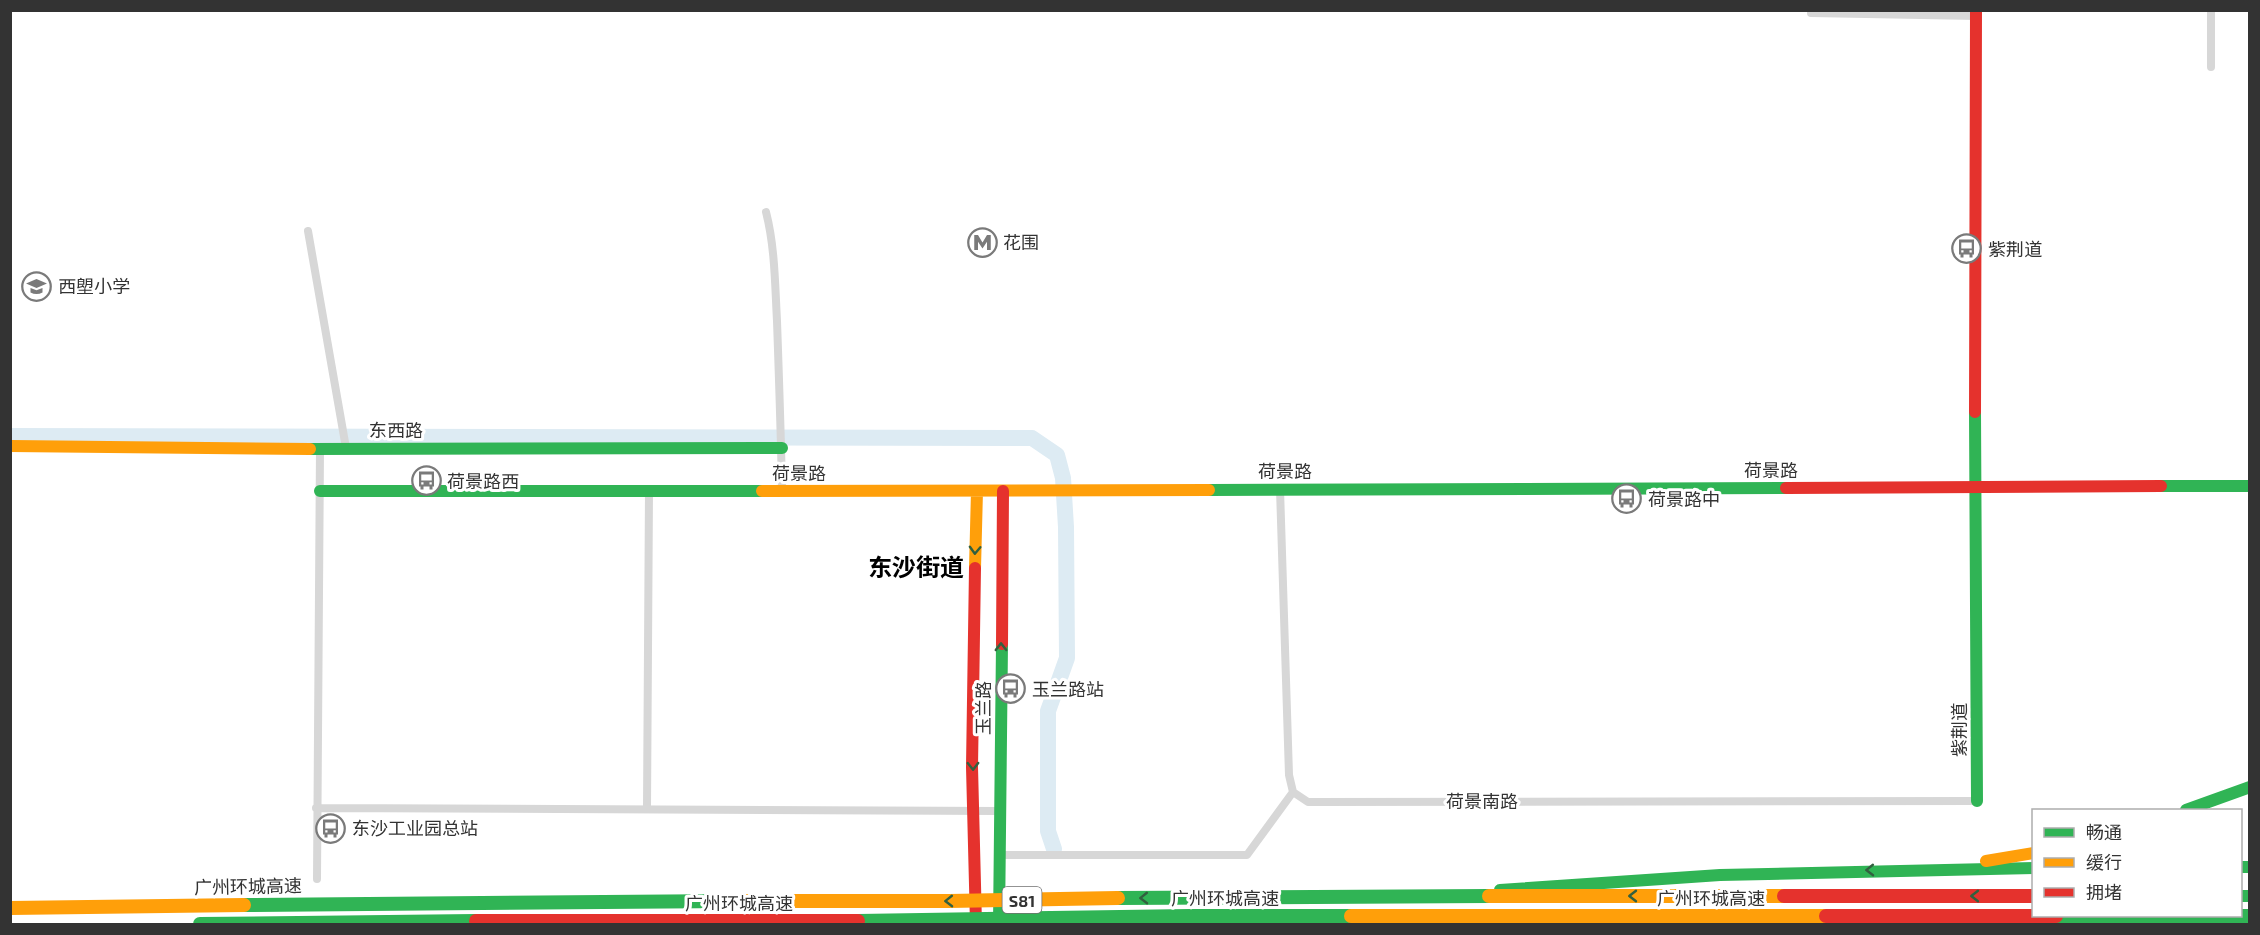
<svg xmlns="http://www.w3.org/2000/svg" width="2260" height="935" font-family="'Exo 2','Noto Sans SC',sans-serif">
  <rect width="100%" height="100%" fill="#fff"/>
  <g fill="none" stroke-linecap="round" stroke-linejoin="round">
    <path stroke="#ddebf3" stroke-width="16" d="M10,436L1032,438L1057,455L1063,478L1066,527L1067,658L1048,711V831L1054,849"/>
    <path stroke="#d7d7d7" stroke-width="8" d="M1811,10V13L1976,16
      M2211,10V67
      M766,212C775,247 775,285 777,321C779,378 781,434 782,491
      M308,231L346,448
      M1280,489L1289,775L1293,792L1308,802L1977,801
      M316,808L1000,811
      M647,808L649,491
      M1000,855H1247L1293,792
      M317,879L320,449"/>
    <path stroke="#30b455" stroke-width="12" d="M1975,412L1977,801
      M310,449L782,448
      M2161,486H2250
      M1209,490L1786,488
      M320,491H762
      M2186,810L2250,787
      M2240,867H2250
      M1500,890L1720,875L2034,868
      M2240,896H2250
      M999,924L1002,644"/>
    <path stroke="#ff9f0a" stroke-width="12" d="M10,446L310,449
      M762,491L1209,490
      M975,568L977,491
      M1986,861L2034,853"/>
    <path stroke="#e5322d" stroke-width="12" d="M1975,412L1976,10
      M1786,488L2161,486
      M975,568L972,767L976,924
      M1002,644L1003,491
      M1225,922L1262,924"/>
    <path stroke="#30b455" stroke-width="14" d="M1118,898L1489,896
      M244,905L731,901
      M2056,916H2250
      M858,921L1189,916H1351
      M200,924L476,921"/>
    <path stroke="#ff9f0a" stroke-width="14" d="M1489,896H1784
      M731,901H949L1118,898
      M10,908L244,905
      M1351,916H1826"/>
    <path stroke="#e5322d" stroke-width="14" d="M1784,896H2034
      M1826,916H2056
      M476,921H858"/>
  </g>
  <defs><path id="oneway-chevron" d="M-2-3.5L2.5 0L-2 3.5" fill="none" stroke-width="1.6" stroke-linecap="round" stroke-linejoin="round" transform="scale(1.5)"/></defs>
  <g stroke="#32603f">
    <use href="#oneway-chevron" transform="translate(975 550) rotate(92)"/>
    <use href="#oneway-chevron" transform="translate(1001 647) rotate(-90)"/>
    <use href="#oneway-chevron" transform="translate(973 766) rotate(89)"/>
    <use href="#oneway-chevron" transform="translate(1870 870) rotate(179)"/>
    <use href="#oneway-chevron" transform="translate(1633 896) rotate(-180)"/>
    <use href="#oneway-chevron" transform="translate(1975 896) rotate(180)"/>
    <use href="#oneway-chevron" transform="translate(1144 898) rotate(179)"/>
    <use href="#oneway-chevron" transform="translate(949 901) rotate(179)"/>
  </g>
  <defs>
    <symbol id="metro-ring" viewBox="-11 -11 22 22"><circle r="9.5" fill="#fff" stroke="#7a7a7a" stroke-width="1.5"/><path d="M-5.5 5V-5H-3L0 0L3-5H5.5V5H3V-.5L0 4L-3-.5V5Z" fill="#7a7a7a"/></symbol>
    <symbol id="bus-ring" viewBox="-11 -11 22 22"><circle r="9.5" fill="#fff" stroke="#7a7a7a" stroke-width="1.5"/><path d="M-5-6H5V4H4V6H2V4H-2V6H-4V4H-5ZM-3.5-4V0h7V-4ZM-3.5 1.2v1.5H-2V1.2ZM2 1.2v1.5H3.5V1.2Z" fill="#7a7a7a"/></symbol>
    <symbol id="school-ring" viewBox="-11 -11 22 22"><circle r="9.5" fill="#fff" stroke="#7a7a7a" stroke-width="1.5"/><path d="M0-5L7-2L0 1L-7-2ZM-4 1L0 2.5L4 1V4Q0 6-4 4Z" fill="#7a7a7a"/></symbol>
  </defs>
  <g fill-rule="evenodd">
    <use href="#metro-ring" x="966" y="226" width="33" height="33"/>
    <use href="#bus-ring" x="1950" y="232" width="33" height="33"/>
    <use href="#school-ring" x="20" y="270" width="33" height="33"/>
    <use href="#bus-ring" x="410" y="464" width="33" height="33"/>
    <use href="#bus-ring" x="1610" y="482" width="33" height="33"/>
    <use href="#bus-ring" x="994" y="672" width="33" height="33"/>
    <use href="#bus-ring" x="314" y="812" width="33" height="33"/>
  </g>
  <g text-anchor="middle" dominant-baseline="central" stroke-width="6" stroke-linejoin="round" paint-order="stroke">
    <rect fill="#fff" stroke="#707070" stroke-width="1.5" x="1002.5" y="887" width="39" height="26" rx="4.5"/>
    <g font-size="16" font-weight="bold" fill="#333">
      <text x="1022" y="900">S81</text>
    </g>
    <g font-size="18" fill="#333" stroke="#fff" text-anchor="start">
      <text x="1003" y="242">花围</text>
      <text x="1988" y="249">紫荆道</text>
      <text x="58" y="286">西塱小学</text>
      <text x="447" y="481">荷景路西</text>
      <text x="1648" y="499">荷景路中</text>
      <text x="1032" y="689">玉兰路站</text>
      <text x="352" y="828">东沙工业园总站</text>
    </g>
    <g font-size="18" fill="#333" stroke="#fff">
      <text x="396" y="430">东西路</text>
      <text x="1771" y="470">荷景路</text>
      <text x="1285" y="471">荷景路</text>
      <text x="799" y="473">荷景路</text>
      <text transform="translate(983 708) rotate(-90)">玉兰路</text>
      <text transform="translate(1959 730) rotate(-90)">紫荆道</text>
      <text x="1482" y="801">荷景南路</text>
      <text transform="translate(248 886) rotate(-1)">广州环城高速</text>
      <text x="1225" y="898">广州环城高速</text>
      <text x="1711" y="898">广州环城高速</text>
      <text x="739" y="903">广州环城高速</text>
    </g>
    <g font-size="24" font-weight="bold" fill="#000" stroke="#fff">
      <text x="916" y="566">东沙街道</text>
    </g>
  </g>
  <rect width="2260" height="935" fill="none" stroke="#333333" stroke-width="24"/>
  <rect x="2032" y="809" width="210" height="108" fill="#ffffff" stroke="#adadad" stroke-width="1.5"/>
  <rect x="2044" y="828" width="30" height="9" fill="#30b455" stroke="#adadad" stroke-width="1.5"/>
  <text x="2086" y="839" font-size="18" fill="#333333">畅通</text>
  <rect x="2044" y="858" width="30" height="9" fill="#ff9f0a" stroke="#adadad" stroke-width="1.5"/>
  <text x="2086" y="869" font-size="18" fill="#333333">缓行</text>
  <rect x="2044" y="888" width="30" height="9" fill="#e5322d" stroke="#adadad" stroke-width="1.5"/>
  <text x="2086" y="899" font-size="18" fill="#333333">拥堵</text>
</svg>
